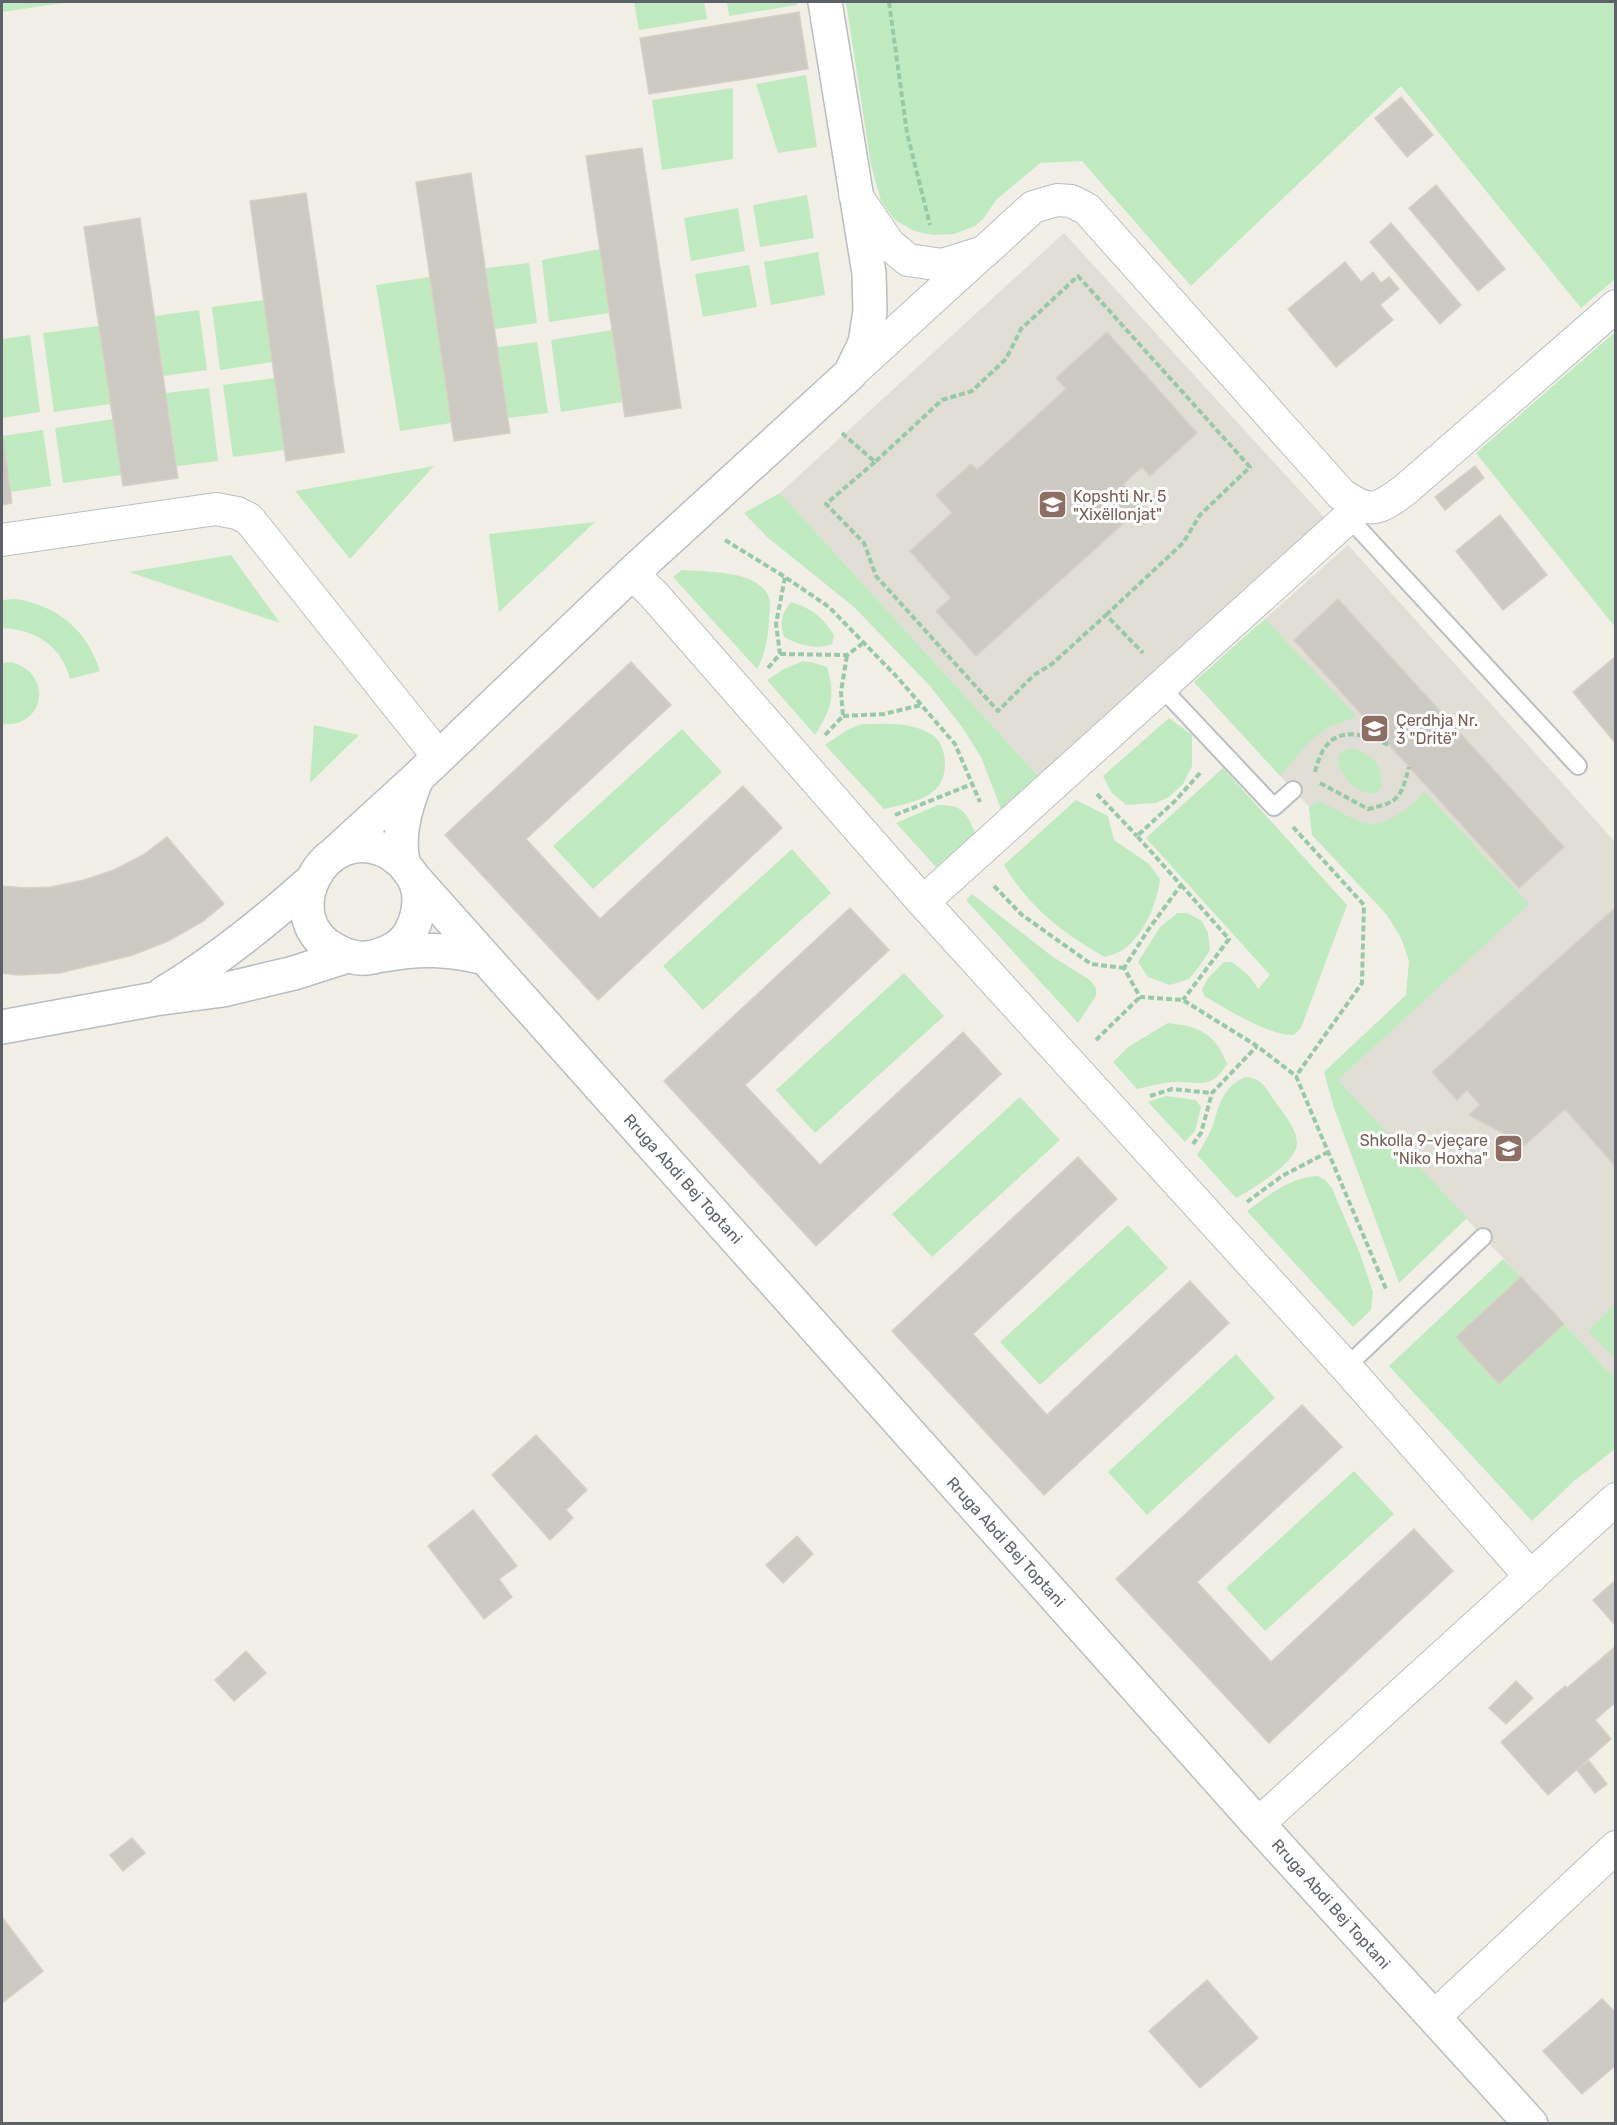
<svg xmlns="http://www.w3.org/2000/svg" width="1617" height="2125" font-family="Rubik,sans-serif">
  <rect width="100%" height="100%" fill="#f1efe6"/>
  <path fill="#e1ded5" d="M1064,233L1324,517L1040,778L780,493Z
    M1348,545L1615,842V1379L1338,1080L1458,969L1194,682Z"/>
  <path fill="#c0ebc1" d="M2,2H70L2,12Z
    M634,2H704L707,19L639,30Z
    M727,2H797V5L729,16Z
    M846,2H1615V279L1581,308L1401,86L1191,286L1082,161L1040,163L996,200L983,219L975,226L954,234L933,235L914,231L895,220L881,201L871,165Z
    M806,75L817,147L778,153L756,84Z
    M733,88V159L662,170L652,100Z
    M807,195L814,238L760,247L753,205Z
    M738,208L745,251L691,261L684,218Z
    M600,249L609,313L549,322L542,260Z
    M818,252L825,295L771,305L764,262Z
    M529,263L537,323L495,329L486,268Z
    M749,265L757,307L703,317L695,274Z
    M430,277L451,423L400,431L376,285Z
    M264,300L273,362L220,370L212,307Z
    M199,310L207,370L163,376L155,316Z
    M99,326L110,404L54,412L43,333Z
    M612,330L622,402L561,412L551,340Z
    M1615,332V627L1476,453Z
    M30,335L40,412L2,418V339Z
    M537,342L548,413L508,418L497,347Z
    M275,378L285,450L233,457L223,385Z
    M209,388L218,461L177,466L166,393Z
    M113,419L121,475L63,483L55,428Z
    M43,430L51,486L10,492L2,436Z
    M434,466L350,559L295,491Z
    M780,493L1040,778L1001,809L981,757L962,727L930,686L854,607L767,537L744,513Z
    M595,522L499,612L489,534Z
    M231,555L280,623L129,572Z
    M682,570C707,572 760,570 769,598C771,604 769,614 769,621C768,639 765,654 757,669L673,577Z
    M16,599C58,606 87,630 100,671L70,679C62,646 35,629 2,628V600Z
    M791,602C813,609 822,617 834,635L832,644C817,650 798,645 784,637C780,622 781,614 791,602Z
    M1265,619L1357,717L1328,727L1308,743L1280,776L1194,682Z
    M803,661L814,663L827,667C836,697 831,709 815,735L767,680L784,669Z
    M11,662C54,673 45,729 2,724V663Z
    M1169,718L1192,735V766L1183,784L1169,797L1156,803L1126,805L1111,792L1103,776Z
    M862,724C880,724 900,722 917,728C921,729 930,733 934,736C948,749 949,777 935,790C922,802 900,805 884,809L825,745L847,730Z
    M314,725L359,735L310,783Z
    M682,729L722,772L593,889L553,846Z
    M1350,748C1374,755 1380,761 1382,786L1375,794C1354,792 1346,780 1337,763L1340,753Z
    M1223,768L1347,905L1301,1028L1294,1035C1269,1036 1227,1009 1204,996L1202,989L1208,978L1224,962H1232C1243,970 1252,977 1258,989L1270,975L1146,838Z
    M1424,791L1529,904L1338,1080L1467,1218L1399,1283L1334,1108L1324,1072L1406,995L1409,961L1401,938L1387,915L1312,835L1309,807L1318,801C1334,806 1348,819 1365,823C1384,828 1414,807 1424,791Z
    M1076,800L1108,816L1114,840L1149,864L1160,879C1157,904 1144,935 1123,950C1118,953 1110,955 1105,957C1063,934 1029,907 1004,865Z
    M938,805C962,805 966,811 975,833L936,867L896,823Z
    M792,849L831,893L703,1010L663,966Z
    M972,894L1053,957L1090,980L1096,988V996L1078,1023L966,900Z
    M1177,913H1187L1202,921L1208,933L1210,950L1201,964L1189,979L1170,985L1148,977L1138,962L1160,927Z
    M904,973L944,1016L815,1133L776,1090Z
    M1168,1023C1199,1026 1216,1034 1227,1064C1210,1091 1201,1081 1174,1082C1161,1083 1150,1086 1137,1089L1113,1062L1128,1047Z
    M1246,1077C1264,1079 1266,1089 1276,1103C1284,1114 1297,1129 1297,1143C1297,1163 1252,1189 1236,1198L1197,1155C1203,1145 1209,1136 1213,1125C1220,1103 1223,1086 1246,1077Z
    M1166,1096L1196,1100L1201,1107L1195,1131L1185,1142L1148,1102Z
    M1020,1097L1060,1140L932,1257L892,1214Z
    M1318,1176L1325,1180L1332,1188L1360,1254L1373,1292L1371,1310L1353,1327L1247,1211C1270,1194 1289,1178 1318,1176Z
    M1128,1225L1168,1268L1040,1385L1000,1342Z
    M1503,1259L1521,1277L1456,1337L1499,1384L1564,1324L1615,1379V1449L1573,1482L1532,1521L1389,1366Z
    M1615,1304V1359L1588,1331Z
    M1236,1354L1275,1398L1147,1515L1108,1472Z
    M1354,1471L1394,1514L1265,1631L1226,1588Z"/>
  <path fill="#cdcac3" stroke="#d7d1c3" stroke-width="1.5" d="M799,12L808,69L649,94L640,38Z
    M1401,97L1433,135L1407,157L1375,118Z
    M642,148L681,408L625,417L586,156Z
    M471,173L510,433L454,441L416,182Z
    M1436,185L1505,269L1478,291L1409,208Z
    M306,193L344,452L286,461L250,201Z
    M140,218L178,478L123,486L84,227Z
    M1391,223L1461,305L1440,324L1370,242Z
    M1345,262L1361,282L1373,272L1381,283L1389,277L1399,289L1380,305L1393,320L1336,367L1288,309Z
    M1107,332L1197,433L1150,476L1142,467L1123,484L1143,506L976,656L936,611L951,598L910,551L952,513L936,495L971,464L977,470L1066,389L1056,378Z
    M2,432L12,503L2,505Z
    M1475,466L1484,478L1445,510L1435,497Z
    M1500,515L1547,575L1503,610L1456,551Z
    M1338,599L1564,847L1519,888L1294,640Z
    M1616,656V744L1573,692Z
    M631,662L671,705L526,839L600,919L743,786L782,828L598,1000L445,835Z
    M167,837L224,904L202,922L168,941L133,955L60,973L18,975L2,973V886L26,888L51,887L84,880L114,870L143,855Z
    M1616,907V1167L1565,1109L1525,1145L1469,1115L1480,1105L1467,1090L1457,1100L1432,1072Z
    M850,908L889,950L745,1085L820,1165L963,1032L1001,1074L816,1246L664,1081Z
    M1078,1157L1117,1199L973,1334L1047,1415L1190,1281L1229,1323L1044,1495L892,1331Z
    M1521,1277L1564,1324L1499,1384L1456,1337Z
    M1302,1405L1342,1447L1197,1582L1271,1662L1414,1529L1453,1571L1269,1743L1116,1579Z
    M536,1435L587,1490L566,1510L573,1518L550,1540L492,1475Z
    M473,1510L517,1566L499,1579L512,1597L484,1619L428,1546Z
    M797,1536L813,1554L783,1583L766,1565Z
    M1616,1580V1626L1593,1600Z
    M1616,1646V1702L1595,1720L1611,1739L1548,1795L1501,1742L1565,1686L1567,1688Z
    M246,1651L266,1673L234,1701L215,1680Z
    M1516,1681L1533,1698L1506,1724L1489,1708Z
    M1589,1761L1607,1784L1595,1793L1577,1770Z
    M132,1838L145,1853L123,1871L110,1855Z
    M2,1917L43,1971L2,2003Z
    M1207,1980L1258,2038L1200,2088L1149,2031Z
    M1602,1999L1616,2013V2065L1582,2094L1543,2051Z"/>
  <g fill="none" stroke-linecap="round" stroke-linejoin="round">
    <defs>
      <path id="lane" d="M1349,518L1578,766
        M1162,688L1274,807L1293,790
        M1346,1367L1483,1237"/>
      <path id="street" d="M855,194L889,244L908,260L942,265L984,252L1033,207L1057,200L1071,201L1087,209L1341,494C1371,515 1378,510 1406,489L1616,306
        M851,373L978,257
        M2,540L216,509L237,513L249,519L438,756
        M632,573L654,595L923,902L1346,1367L1531,1577
        M923,902L1360,507
        M1258,1824L1616,1499
        M1434,2017L1616,1847"/>
      <path id="secondary" d="M334,854L416,779L632,573L850,374L865,343L870,311L869,273L825,2
        M403,863C398,859 393,855 388,852C322,819 273,921 337,951C348,957 360,960 373,957C388,954 405,945 412,929C420,913 422,892 413,877C410,871 404,867 403,861C397,834 406,805 416,781
        M414,878L1258,1824L1531,2124
        M383,955C421,948 448,949 485,958
        M164,993C217,961 264,923 310,882
        M2,1027L155,999L223,990L294,973L347,956"/>
    </defs>
    <use href="#lane" stroke="#babec3" stroke-width="20"/>
    <use href="#street" stroke="#babec3" stroke-width="34"/>
    <use href="#secondary" stroke="#b9bdc3" stroke-width="36"/>
    <path stroke="#97caa7" stroke-width="4" stroke-dasharray="6 3" stroke-linecap="butt" d="M889,2L907,133L930,225
      M842,433L875,462L942,400L972,391L1006,359L1021,329L1078,276L1250,467L1200,515L1183,543L1106,615
      M875,462L826,504L864,543L876,576L998,711L1034,675L1052,664L1106,615L1143,653
      M725,540L785,577L829,607L898,678L955,744L980,802
      M780,654L847,655L862,644
      M768,668L780,654L776,624L785,577
      M843,716L884,714L921,705
      M825,735L843,716L841,692L847,655
      M1315,772C1326,726 1352,729 1389,745
      M1200,773L1175,801L1137,836L1181,885L1148,930L1124,968L1140,997L1183,1000L1257,1046L1296,1076L1386,1289
      M1320,783L1368,809C1400,802 1401,797 1409,767
      M1097,794L1137,836
      M895,815L972,784
      M1293,827L1364,905L1362,983L1296,1076
      M1181,885L1229,939L1183,1000
      M994,886L1022,915L1091,964L1124,968
      M1096,1040L1140,997
      M1150,1096L1172,1089L1212,1093
      M1193,1144L1201,1133L1212,1093L1257,1046
      M1247,1202L1282,1176L1328,1152"/>
    <use href="#lane" stroke="#fff" stroke-width="16"/>
    <use href="#street" stroke="#fff" stroke-width="32"/>
    <use href="#secondary" stroke="#fff" stroke-width="33"/>
  </g>
  <defs>
    <symbol id="school-square" viewBox="-11 -11 22 22"><rect x="-9" y="-9" width="18" height="18" rx="4" fill="#8d6e63" stroke="#fff"/><path d="M0-5L7-2L0 1L-7-2ZM-4 1L0 2.5L4 1V4Q0 6-4 4Z" fill="#fff"/></symbol>
  </defs>
  <g fill-rule="evenodd">
    <use href="#school-square" x="1036" y="488" width="33" height="33"/>
    <use href="#school-square" x="1358" y="712" width="33" height="33"/>
    <use href="#school-square" x="1492" y="1132" width="33" height="33"/>
  </g>
  <g text-anchor="middle" dominant-baseline="central" stroke-width="6" stroke-linejoin="round" paint-order="stroke">
    <g font-size="16" fill="#785e54" stroke="#fff" text-anchor="start">
      <text x="1073" y="496">Kopshti Nr. 5<tspan x="1073" dy="18">"Xixëllonjat"</tspan></text>
      <text x="1396" y="720">Çerdhja Nr.<tspan x="1396" dy="18">3 "Dritë"</tspan></text>
      <text x="1488" y="1140" text-anchor="end">Shkolla 9-vjeçare<tspan x="1488" dy="18">"Niko Hoxha"</tspan></text>
    </g>
    <g font-size="16" fill="#5d6268" stroke="#fff">
      <text transform="translate(683 1179) rotate(48)">Rruga Abdi Bej Toptani</text>
      <text transform="translate(1006 1542) rotate(48)">Rruga Abdi Bej Toptani</text>
      <text transform="translate(1331 1904) rotate(48)">Rruga Abdi Bej Toptani</text>
    </g>
  </g>
  <rect width="1617" height="2125" fill="none" stroke="#5d6268" stroke-width="6"/>
</svg>
